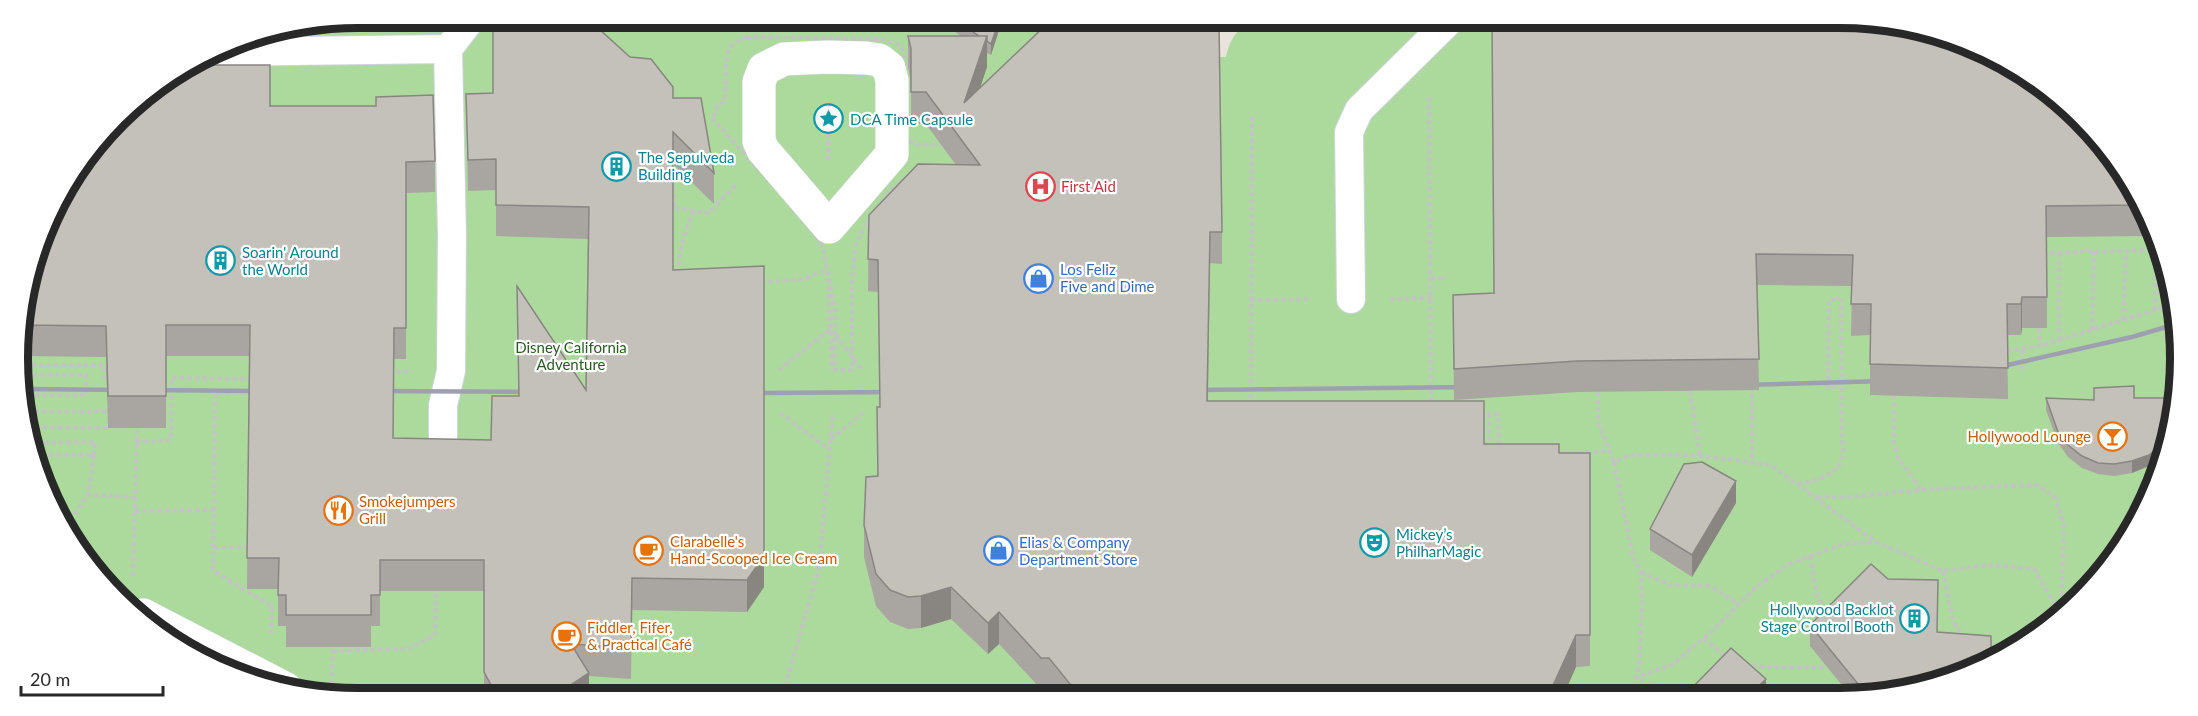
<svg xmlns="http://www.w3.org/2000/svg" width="2198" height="716" font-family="Lato,sans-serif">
  <rect width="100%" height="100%" fill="#e9e4db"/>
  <path fill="#acda9d" d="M358,18L1075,21L1221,133L1219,57H1226C1229,43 1236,26 1253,24C1259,23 1266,24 1273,22L1907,25L2123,169L2174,292L2173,425L2135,528L2080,599L1991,663L1885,695L291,691L169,641L75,547L30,446L21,314L134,103L228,44Z"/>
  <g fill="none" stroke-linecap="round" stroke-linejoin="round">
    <defs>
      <path id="lane" d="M215,52L448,49
        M1351,299L1349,132L1359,110L1447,23
        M443,438V405L451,371L452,236L448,49L472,18"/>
      <path id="street" d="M828,57L866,58L879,60L889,68L892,81V154L829,227L763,150L759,141V82L764,69L784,59Z
        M143,615L286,689"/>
    </defs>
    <use href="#lane" stroke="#d0d2df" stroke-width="30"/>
    <use href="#street" stroke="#d0d2df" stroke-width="34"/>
    <path stroke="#c3c3c3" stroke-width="4" stroke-dasharray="4.5 3" stroke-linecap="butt" d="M731,20L753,28
      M901,25L912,20
      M746,37L882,39L894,42L902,48L905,55L904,136C912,148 928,144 941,144L947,149L952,144L1002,146V155L1010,162L1009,173H1022L1023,197H1013V189L996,175L978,167L973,169L971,174H921L908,178L894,186L867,221L855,248L852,280V370H835V309L823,249L819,240L784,197L711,117L715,114L717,106L724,101C728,87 722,53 733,44C736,41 742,39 746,37Z
      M1429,97L1431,404
      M828,160L829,99
      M673,179L674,208L708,213L737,184
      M2059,253V339
      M2045,257L2047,253L2156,250
      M679,273C679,249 684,232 694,210
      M1431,278H1443
      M828,279L832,370
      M761,282L804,279L827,269
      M1390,299L1431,298
      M1251,300L1311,299
      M2155,310L2156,250
      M2123,320L2126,251
      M2039,328L2040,346
      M2092,330L2094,251
      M836,335L862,370
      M2022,350V371
      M2007,351L2040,346L2174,304
      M24,365H104V379H107
      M779,370L829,330L830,331
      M389,372L412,371
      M25,375H86V395H26
      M1752,386V462
      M1690,391L1700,456
      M1598,392V422L1614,462
      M252,393H215L213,571L272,606L271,633
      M1894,395V442L1898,458L1921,489
      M1251,406L1252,116
      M27,411L107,412
      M780,413L829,449
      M1479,414H1498L1499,447
      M28,427L111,428
      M831,439L863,413
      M136,442L171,440L172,378L254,379
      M29,443L95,442L94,455
      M1489,448V414
      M1556,453L1609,452
      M34,455H94L88,495
      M1798,484C1823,479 1849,473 1842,440L1841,300H1829L1828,387H1841
      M1817,497H1849L1932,489L2037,485L2055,497L2064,525L2061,612
      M135,511L214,510
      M66,527L88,495L135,497
      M214,547H247
      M1810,556L1817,596L1826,613
      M1943,571L1953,622L1964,637
      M1641,572L1670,585L1711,586L1739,604
      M133,576L137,427
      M2041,627L2048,619L2057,615
      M1704,638L1727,658
      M1988,642L2010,649
      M333,651L407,649L435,635L436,588
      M1745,663L1767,668H1824L1828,663
      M331,691L333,646
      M783,693L819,568L833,413
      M1633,694L1639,666L1642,610L1641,572L1633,557L1614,462L1630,455H1691L1771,465L1876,542L1943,571L1988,565L2034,569L2060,613
      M1662,695L1657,688L1636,677L1672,665L1714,629L1756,587L1789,564L1843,544L1875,542"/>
    <use href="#lane" stroke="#fff" stroke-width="28"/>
    <use href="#street" stroke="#fff" stroke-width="33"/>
    <path stroke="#9e9fb0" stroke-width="4.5" d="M1990,369L2132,337L2173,325
      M1742,385L1886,381
      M26,389L125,390
      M149,390L266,391
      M1193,390L1472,387
      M377,391L536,392
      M749,393L896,392"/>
  </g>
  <path fill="#a9a5a0" d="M938,20L1002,21L991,55L987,53V67L980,88L1222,232V264L1210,263L1208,401L1484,444L1559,453H1590V666L1576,667L1564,694L1052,693L1049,689H1041L999,644L988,654L951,619L921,628L908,629L890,622L876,606L864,557V525L877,476L880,407L878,292L868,291L869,215L956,165L926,124H911V81L908,67V36H961Z
    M196,65L270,106L435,161V192L406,193V359H394L393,438L491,440L519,396L517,286L586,390L588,239L496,236V190L468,191L466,94L673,98L714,173V204L673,164V270L764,587L747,612L632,610L631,679L589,676V692H484V591H380V626H371V647H286V626H278V589H247L249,356H166V428H108L106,357L24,356L21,314Z
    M2123,169L2150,236L2047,237V328H2022L2021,335H2007L2008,399L1870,395V335L1851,336L1852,286L1757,285L1759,390L1577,392L1454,400L1453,295L1494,293Z
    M2046,398L2094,400L2134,398L2149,466L2132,473L2114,476L2098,474L2082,468L2068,457L2058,443L2046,410Z
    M1736,503L1692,577L1650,550V529Z
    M1888,579L1938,602L1937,632L1885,695H1850L1810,646V625Z"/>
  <path fill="#898682" d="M999,21H1002L991,55V44Z
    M987,36V67L964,135V103Z
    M764,266V587L747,612V580Z
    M2022,297V328L2021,335V304Z
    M2171,430L2162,455L2149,466L2132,473V461Z
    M1736,481V503L1692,577V555Z
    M951,587V619L921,628V596Z
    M999,612V644L988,654V623Z
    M1576,635V667L1564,694H1549Z
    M589,673V692H560Z
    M1766,679V695H1749Z"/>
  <path fill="#c4c0ba" stroke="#898682" stroke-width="1.5" d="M493,19H588L630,57L651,59L673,87V98H701L714,173L673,132V270L764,266V556L747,580L632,578L631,648L571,644L589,673L560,692H495L484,672V560H380V595H371V615H286V595H278L279,558H247L250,325H166V396H108L106,326L22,325L21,314L53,207L134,103L196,64V65H270V106H376V97L433,95L435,161L406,162V328H394L393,438L491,440L492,396H519L517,286L586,390L589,207L496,205V159L468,160L466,94L493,93Z
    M956,21H999L991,44L987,41V36H979Z
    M1050,21H1109L1110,22H1219L1222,232H1210L1207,401H1484V444H1559V453H1590V635H1576L1549,694L1087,693L1070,684L1049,658H1041L999,612L988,623L951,587L921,596L908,597L890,590L876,574L864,525L866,477L878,476L877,407H880L878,260L868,259L869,215L918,164L980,165L926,92H911V49L908,36H987L964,103Z
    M1492,23L1907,25L2029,75L2123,169L2137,205L2046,206L2047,297H2022L2021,304H2007L2008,368L1870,364L1871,304H1851L1853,255L1756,254L1759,359L1577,361L1454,369L1453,295L1494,293Z
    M2134,386V398H2173V425L2171,430L2162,444L2149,455L2132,461L2114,464L2098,463L2082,456L2068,445L2058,432L2046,398L2094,400V388Z
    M1702,462L1736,481L1692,555L1650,529L1684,464Z
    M1871,564L1888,579L1938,580L1937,632L1991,636V663L1885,695H1867L1810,625Z
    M1731,648L1766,679L1749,695H1685Z"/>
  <defs>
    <symbol id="sight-ring" viewBox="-11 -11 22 22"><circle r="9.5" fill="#fff" stroke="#0f9aa8" stroke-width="1.5"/><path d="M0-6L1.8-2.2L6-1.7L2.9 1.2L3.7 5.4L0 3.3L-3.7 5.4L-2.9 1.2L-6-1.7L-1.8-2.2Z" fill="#0f9aa8"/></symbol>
    <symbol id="building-ring" viewBox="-11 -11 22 22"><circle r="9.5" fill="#fff" stroke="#0f9aa8" stroke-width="1.5"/><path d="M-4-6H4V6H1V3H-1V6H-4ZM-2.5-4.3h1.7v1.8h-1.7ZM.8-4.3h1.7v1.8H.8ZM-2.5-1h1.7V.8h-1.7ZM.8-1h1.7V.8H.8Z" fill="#0f9aa8"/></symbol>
    <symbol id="hospital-ring" viewBox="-11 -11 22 22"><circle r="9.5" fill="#fff" stroke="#e0444e" stroke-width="1.5"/><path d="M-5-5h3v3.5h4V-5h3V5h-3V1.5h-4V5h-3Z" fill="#e0444e"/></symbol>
    <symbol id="shop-ring" viewBox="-11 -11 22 22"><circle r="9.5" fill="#fff" stroke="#3f7fe0" stroke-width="1.5"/><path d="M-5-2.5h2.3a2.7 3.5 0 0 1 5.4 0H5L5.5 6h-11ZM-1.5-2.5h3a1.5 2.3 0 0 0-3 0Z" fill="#3f7fe0"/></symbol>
    <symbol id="bar-ring" viewBox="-11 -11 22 22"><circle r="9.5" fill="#fff" stroke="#e8710a" stroke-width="1.5"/><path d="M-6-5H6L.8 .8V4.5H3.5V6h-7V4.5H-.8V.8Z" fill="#e8710a"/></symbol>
    <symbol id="restaurant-ring" viewBox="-11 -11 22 22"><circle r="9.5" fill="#fff" stroke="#e8710a" stroke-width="1.5"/><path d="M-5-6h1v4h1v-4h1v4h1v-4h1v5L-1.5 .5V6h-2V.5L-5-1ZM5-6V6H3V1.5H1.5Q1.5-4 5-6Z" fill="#e8710a"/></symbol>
    <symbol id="theatre-ring" viewBox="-11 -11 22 22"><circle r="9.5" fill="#fff" stroke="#0f9aa8" stroke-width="1.5"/><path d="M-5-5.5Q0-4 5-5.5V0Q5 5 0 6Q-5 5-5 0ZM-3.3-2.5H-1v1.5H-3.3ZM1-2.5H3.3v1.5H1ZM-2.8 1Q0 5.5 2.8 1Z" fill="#0f9aa8"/></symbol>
    <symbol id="cafe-ring" viewBox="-11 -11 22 22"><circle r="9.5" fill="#fff" stroke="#e8710a" stroke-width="1.5"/><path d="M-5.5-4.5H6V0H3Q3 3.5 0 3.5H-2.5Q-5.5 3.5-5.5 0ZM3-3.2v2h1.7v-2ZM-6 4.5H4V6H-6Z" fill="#e8710a"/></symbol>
  </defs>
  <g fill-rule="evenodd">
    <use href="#sight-ring" x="812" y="102" width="33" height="33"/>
    <use href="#building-ring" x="600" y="150" width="33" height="33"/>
    <use href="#hospital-ring" x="1024" y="170" width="33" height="33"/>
    <use href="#building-ring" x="204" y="244" width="33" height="33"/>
    <use href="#shop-ring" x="1022" y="262" width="33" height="33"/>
    <use href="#bar-ring" x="2096" y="420" width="33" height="33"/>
    <use href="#restaurant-ring" x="322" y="494" width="33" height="33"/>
    <use href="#theatre-ring" x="1358" y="526" width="33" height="33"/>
    <use href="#cafe-ring" x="632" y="534" width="33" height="33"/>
    <use href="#shop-ring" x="982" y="534" width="33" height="33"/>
    <use href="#building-ring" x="1898" y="602" width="33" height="33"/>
    <use href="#cafe-ring" x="550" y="620" width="33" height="33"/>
  </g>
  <g text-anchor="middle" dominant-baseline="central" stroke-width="4.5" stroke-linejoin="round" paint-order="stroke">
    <g font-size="15" fill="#0d838f" stroke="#fff" text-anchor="start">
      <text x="850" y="119">DCA Time Capsule</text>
      <text x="638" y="157">The Sepulveda<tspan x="638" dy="17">Building</tspan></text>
      <text x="242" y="252">Soarin' Around<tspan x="242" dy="17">the World</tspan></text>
      <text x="1396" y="534">Mickey’s<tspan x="1396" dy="17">PhilharMagic</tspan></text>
      <text x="1894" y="609" text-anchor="end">Hollywood Backlot<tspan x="1894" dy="17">Stage Control Booth</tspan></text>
    </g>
    <g font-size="15" fill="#be3a42" stroke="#fff" text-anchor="start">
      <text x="1061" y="186">First Aid</text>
    </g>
    <g font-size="15" fill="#366cbe" stroke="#fff" text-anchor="start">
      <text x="1060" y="269">Los Feliz<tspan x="1060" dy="17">Five and Dime</tspan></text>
      <text x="1019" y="542">Elias &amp; Company<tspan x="1019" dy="17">Department Store</tspan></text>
    </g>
    <g font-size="15" fill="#285c21" stroke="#fff">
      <text x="571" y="347">Disney California<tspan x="571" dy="17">Adventure</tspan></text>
    </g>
    <g font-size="15" fill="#c56008" stroke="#fff" text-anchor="start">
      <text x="2091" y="436" text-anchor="end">Hollywood Lounge</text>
      <text x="359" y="501">Smokejumpers<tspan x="359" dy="17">Grill</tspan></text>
      <text x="670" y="541">Clarabelle's<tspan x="670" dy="17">Hand-Scooped Ice Cream</tspan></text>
      <text x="587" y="627">Fiddler, Fifer,<tspan x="587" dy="17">&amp; Practical Café</tspan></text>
    </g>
  </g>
  <path d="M0 0H2198V716H0ZM358 28H1840A330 330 0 0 1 2170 358V358A330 330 0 0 1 1840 688H358A330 330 0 0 1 28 358V358A330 330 0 0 1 358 28Z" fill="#fff" fill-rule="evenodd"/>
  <path fill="none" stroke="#282828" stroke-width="8" d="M358 28H1840A330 330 0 0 1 2170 358V358A330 330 0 0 1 1840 688H358A330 330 0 0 1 28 358V358A330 330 0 0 1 358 28Z"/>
  <path d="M21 686v9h142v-9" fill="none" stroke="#282828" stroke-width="3"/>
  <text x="30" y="686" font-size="18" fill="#282828" stroke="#ffffff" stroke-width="4.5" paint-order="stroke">20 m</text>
</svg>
